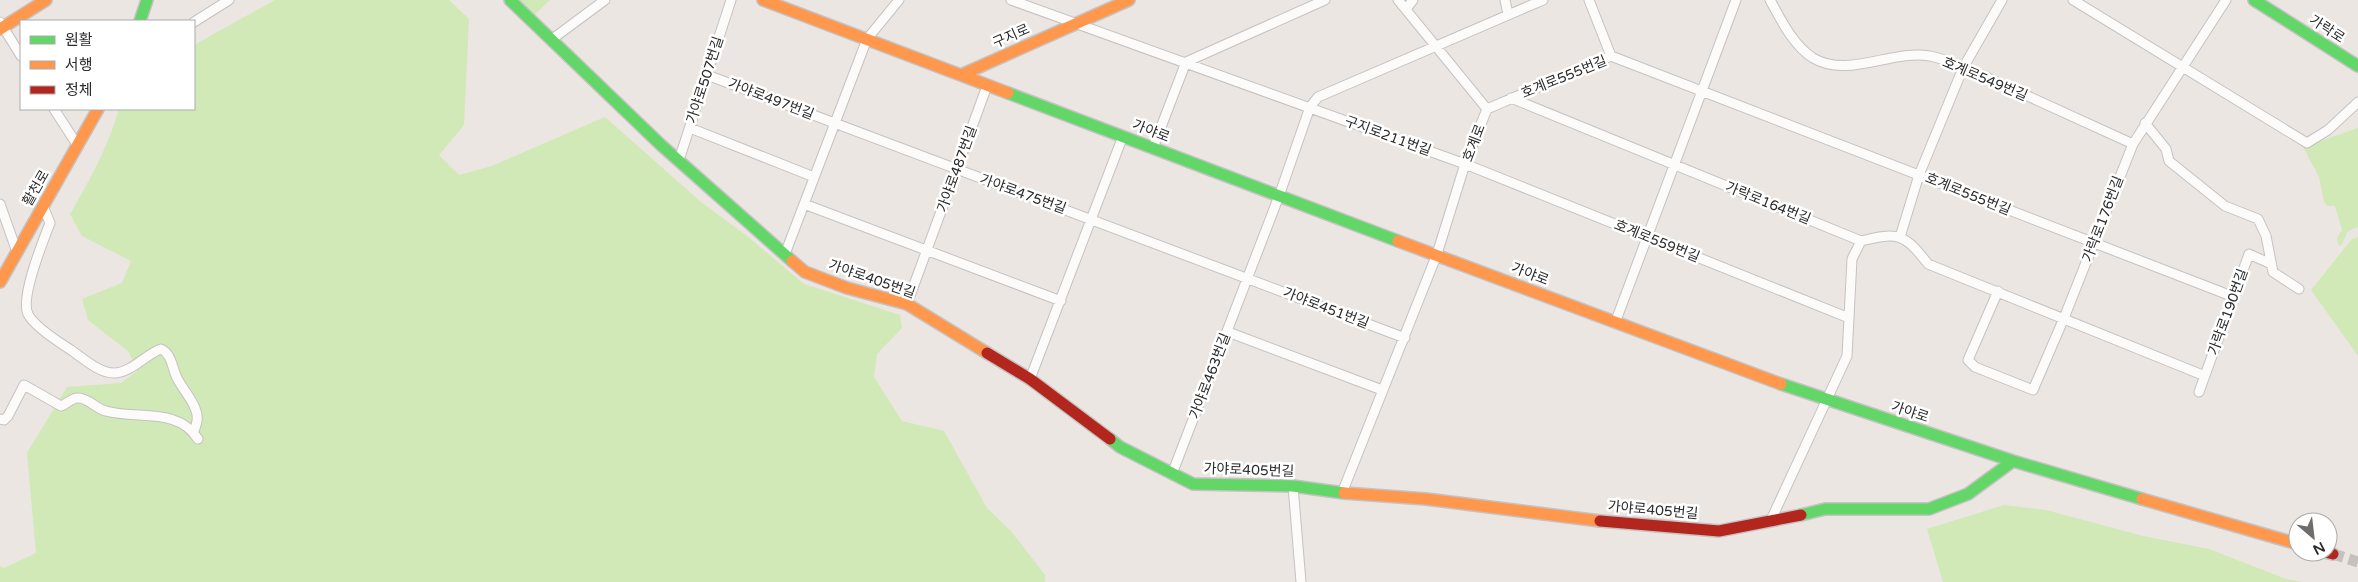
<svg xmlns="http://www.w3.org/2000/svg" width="2358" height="582" font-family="'Varela Round','Noto Sans KR',sans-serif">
  <rect width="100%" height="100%" fill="#ebe6e1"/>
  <path fill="#d0e9b7" d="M275,0H449L469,19L464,125L439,155L459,175L492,166L605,117L701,202L747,236L804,284L900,315L902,328L877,354L874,377L902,421L944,431L987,508L1011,531L1045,575V582H0V566L4,568L36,553L27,453L67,387L121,383L137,371L129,352L88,320L82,299L122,283L131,261L82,236L70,214C90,180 108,147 119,109H194V45Z
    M510,0H550L530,19Z
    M2358,128V227L2348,231L2341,246L2338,244L2337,238L2342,230L2335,206H2328L2324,202L2319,177L2303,147Z
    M2358,237V356L2311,290L2352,239Z
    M2004,505L2046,510L2143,536L2209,549L2286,579L2303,582H1943L1927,529Z"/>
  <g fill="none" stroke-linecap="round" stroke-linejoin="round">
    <path stroke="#c5c1bd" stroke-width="11" stroke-dasharray="11 5.5" stroke-linecap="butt" d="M2333,554L2358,562"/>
    <defs>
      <path id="street" d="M1011,0L1465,164L1849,318
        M1505,0L1508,14
        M1589,0L1611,56
        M1770,0C1781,20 1793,45 1813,58C1848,79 1892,49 1930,56C1957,62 1983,76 2008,87C2049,106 2091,125 2133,144
        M2073,0L2307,143L2328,130L2358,102
        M1406,9L1413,0
        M0,22L21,56
        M194,22L229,0
        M551,40L605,0
        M707,75L1405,338
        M1511,98L1861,241
        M54,109L78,146
        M1487,109L1611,56L2234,297
        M2145,123L2166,149L2169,161L2225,206L2258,219L2266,236L2273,272L2299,289
        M690,128L814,177
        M1153,148L1186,62L1325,0
        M679,160L731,0
        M0,204L17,252
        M804,204L1061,301
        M43,206L50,223C43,241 20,298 28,314C33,325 60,343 71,350C84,359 99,373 114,373C131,373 146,354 161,349C172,354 172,368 177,378C182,388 191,398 195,408C199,417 197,423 194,431
        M1900,237L1919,175L1963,68L2002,0
        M785,254L867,39L899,0
        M1998,291L1968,360L1975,367L2033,390L2064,318L2133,144L2226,0
        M907,304L987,86
        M1615,323L1736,0
        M1228,332L1382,390
        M1030,379L1123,136
        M2199,392L2249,254L2271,264
        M0,419L4,420L8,416L24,385L61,406C67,404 71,398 78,398C89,398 96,409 106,411C138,420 178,407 198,439
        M1172,474L1279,196L1310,107L1318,97L1543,0
        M1293,486L1301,582
        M1342,493L1437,254L1465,164L1487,109L1398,0
        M1770,522L1847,356L1852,259L1861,241C1898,232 1904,233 1928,264L2205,376"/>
      <path id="fast" d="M510,0L661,145L792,261
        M2254,0L2358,66
        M140,21L147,0
        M1008,93L1398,241
        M1781,384L2013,461L2142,499
        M1110,439L1120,447L1193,484L1293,486L1344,493
        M1801,515L1825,509H1929L1968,494L2013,461"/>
      <path id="slow" d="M763,0L1008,93
        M0,29L46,0
        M961,75L1129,0
        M1398,241L1781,384
        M792,261L805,272L847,288L907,304L987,353
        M0,282L98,109
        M1344,493L1426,499L1600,521
        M2142,499L2298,544"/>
      <path id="jam" d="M987,353L1030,379L1110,439
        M1600,521L1719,531L1801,515
        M2325,552L2333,554"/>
    </defs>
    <use href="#street" stroke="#c4c2c3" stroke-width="11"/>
    <use href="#fast" stroke="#c4c2c3" stroke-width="14"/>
    <use href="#slow" stroke="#c4c2c3" stroke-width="14"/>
    <use href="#jam" stroke="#c4c2c3" stroke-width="14"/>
    <use href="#street" stroke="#fcfbfa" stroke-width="9"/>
    <use href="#fast" stroke="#63d668" stroke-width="11"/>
    <use href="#slow" stroke="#ff974d" stroke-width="11"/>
    <use href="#jam" stroke="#b3261e" stroke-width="11"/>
  </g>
  <g text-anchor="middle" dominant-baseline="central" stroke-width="5" stroke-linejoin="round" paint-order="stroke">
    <g font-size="14" fill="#2c2c2c" stroke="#fff">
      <text transform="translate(2327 29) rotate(33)">가락로</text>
      <text transform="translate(1011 36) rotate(-24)">구지로</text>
      <text transform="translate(1564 77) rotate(-22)">호계로555번길</text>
      <text transform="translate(1985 79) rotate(23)">호계로549번길</text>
      <text transform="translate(705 80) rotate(-72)">가야로507번길</text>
      <text transform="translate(771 99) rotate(21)">가야로497번길</text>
      <text transform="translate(1151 131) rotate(21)">가야로</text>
      <text transform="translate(1388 136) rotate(20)">구지로211번길</text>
      <text transform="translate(1474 143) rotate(-69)">호계로</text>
      <text transform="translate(957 169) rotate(-70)">가야로487번길</text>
      <text transform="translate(36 188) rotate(-60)">활천로</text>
      <text transform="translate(1023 194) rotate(20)">가야로475번길</text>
      <text transform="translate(1968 194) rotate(22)">호계로555번길</text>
      <text transform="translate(1768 203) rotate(22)">가락로164번길</text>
      <text transform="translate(2103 219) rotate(-69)">가락로176번길</text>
      <text transform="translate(1657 241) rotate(22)">호계로559번길</text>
      <text transform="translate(1530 274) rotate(21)">가야로</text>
      <text transform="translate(872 279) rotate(19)">가야로405번길</text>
      <text transform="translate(1326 308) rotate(21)">가야로451번길</text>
      <text transform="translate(2228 312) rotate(-70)">가락로190번길</text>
      <text transform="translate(1210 376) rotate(-69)">가야로463번길</text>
      <text transform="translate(1910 412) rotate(18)">가야로</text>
      <text transform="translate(1249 470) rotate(2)">가야로405번길</text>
      <text transform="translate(1653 510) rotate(5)">가야로405번길</text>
    </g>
  </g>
  <rect x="20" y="20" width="175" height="90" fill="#ffffff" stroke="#ababab"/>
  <rect x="30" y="36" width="25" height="8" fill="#63d668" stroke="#ababab"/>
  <text x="65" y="45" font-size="15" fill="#2c2c2c">원활</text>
  <rect x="30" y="61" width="25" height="8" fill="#ff974d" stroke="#ababab"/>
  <text x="65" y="70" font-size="15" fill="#2c2c2c">서행</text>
  <rect x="30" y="86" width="25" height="8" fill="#b3261e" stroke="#ababab"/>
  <text x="65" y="95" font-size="15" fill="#2c2c2c">정체</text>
  <g transform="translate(2313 537) rotate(152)"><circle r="24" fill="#ffffff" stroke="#ababab"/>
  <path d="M0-4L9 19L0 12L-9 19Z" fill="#6f6d6b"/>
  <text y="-8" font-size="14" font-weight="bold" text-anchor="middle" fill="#2c2c2c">N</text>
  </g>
</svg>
